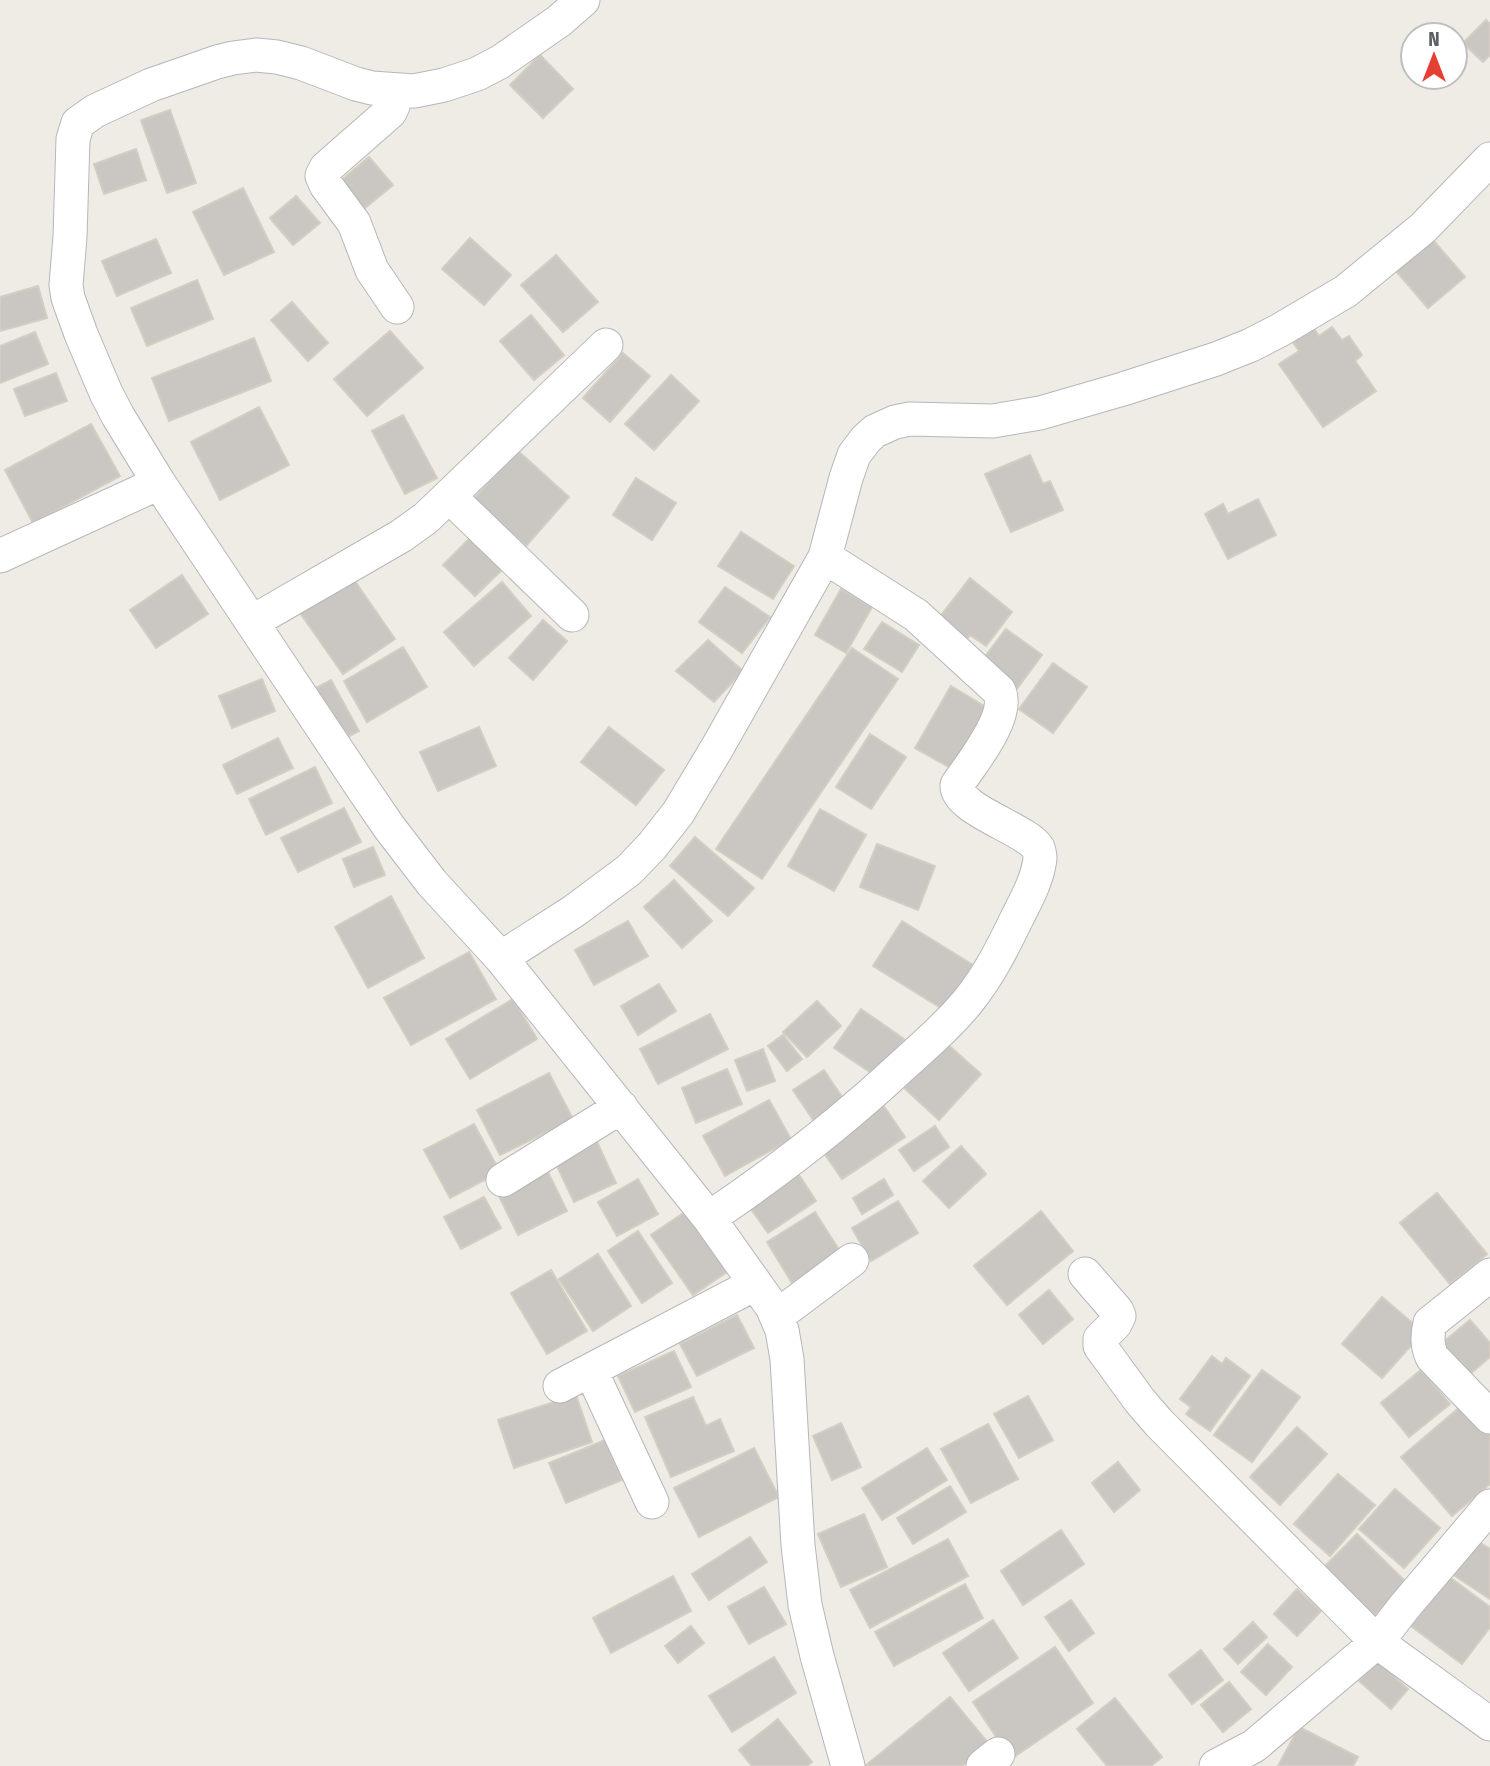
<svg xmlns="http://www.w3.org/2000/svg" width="1490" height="1766" font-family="'Fira Sans Condensed',sans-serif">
  <rect width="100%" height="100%" fill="#eeece4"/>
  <path fill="#cac6c1" stroke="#d3cdc2" stroke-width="2" d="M1486,20L1490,24V55L1483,62L1463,43Z
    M540,55L573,89L543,118L510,85Z
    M170,110L196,183L167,193L141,120Z
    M136,149L146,180L104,194L94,164Z
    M369,157L393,185L360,212L337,184Z
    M243,188L274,252L224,275L193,212Z
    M296,196L320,223L293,245L270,218Z
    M470,238L511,275L484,305L442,269Z
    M156,239L171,273L117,296L102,261Z
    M1433,240L1465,277L1428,308L1396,271Z
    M556,255L598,302L563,332L521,285Z
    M197,280L213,319L147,346L131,308Z
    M38,286L47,318L0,331V297Z
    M292,302L328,343L308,361L271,320Z
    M531,315L564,355L534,380L500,341Z
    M1313,327L1319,336L1332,327L1342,340L1349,336L1362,355L1355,361L1376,391L1323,427L1279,364L1299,351L1292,341Z
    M390,331L423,368L367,416L334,379Z
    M35,332L48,364L0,383V346Z
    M254,338L271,381L169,421L152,378Z
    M623,353L650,376L610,422L583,398Z
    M56,373L67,401L25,416L14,389Z
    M671,375L699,401L654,450L625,424Z
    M259,407L289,465L220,500L191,442Z
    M403,415L437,478L405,494L372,431Z
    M91,424L120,476L33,523L5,470Z
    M517,450L569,497L526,546L473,500Z
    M1030,455L1043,484L1050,481L1063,510L1011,532L985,474Z
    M636,478L676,503L652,540L613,515Z
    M1258,499L1276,535L1228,559L1205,514L1223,504L1228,514Z
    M477,531L509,563L475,596L443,565Z
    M741,532L794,566L773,599L718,566Z
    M350,574L395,639L343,674L298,610Z
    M182,575L208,614L156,648L130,610Z
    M970,578L1012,612L986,646L970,635L961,648L932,627Z
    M502,582L531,616L474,666L444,632Z
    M725,587L770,617L742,653L699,622Z
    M841,589L872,607L846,653L815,635Z
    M543,620L567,641L533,680L509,658Z
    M882,622L919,645L902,672L864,649Z
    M1006,629L1042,655L1013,694L977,667Z
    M708,640L743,671L714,702L676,671Z
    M403,647L427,687L367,722L344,681Z
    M852,648L898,679L762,879L716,849Z
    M1053,663L1087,687L1053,733L1019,709Z
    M262,679L275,711L232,728L219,696Z
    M331,680L359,731L336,743L308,692Z
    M951,686L991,710L956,771L915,748Z
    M479,727L496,766L438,791L420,752Z
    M609,727L664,770L636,805L581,762Z
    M870,734L906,757L871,809L836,787Z
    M278,738L293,768L237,794L223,765Z
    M315,767L332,803L266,835L249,799Z
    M344,808L361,842L298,872L281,838Z
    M820,809L866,835L834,891L788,866Z
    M695,837L754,888L728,916L670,866Z
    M877,844L935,866L918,910L860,887Z
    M373,847L385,875L354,887L343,859Z
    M674,880L712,921L682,948L644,907Z
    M391,896L424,958L368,988L335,927Z
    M628,921L648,956L594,985L575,950Z
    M902,921L973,965L944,1010L873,966Z
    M469,952L496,999L411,1045L384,998Z
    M659,984L676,1011L638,1035L621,1006Z
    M513,999L537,1039L470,1079L446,1039Z
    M817,1001L841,1026L807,1057L783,1032Z
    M861,1009L904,1039L877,1077L834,1048Z
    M710,1014L728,1049L658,1084L640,1049Z
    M783,1035L802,1059L787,1071L768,1046Z
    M945,1042L981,1074L939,1120L904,1088Z
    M763,1049L775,1081L747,1091L735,1060Z
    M727,1069L742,1104L696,1123L682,1088Z
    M824,1070L844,1100L813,1120L793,1090Z
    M549,1073L573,1119L500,1155L477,1110Z
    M769,1100L791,1139L725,1176L703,1136Z
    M883,1105L905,1137L842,1179L820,1147Z
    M474,1124L500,1172L450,1198L424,1150Z
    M935,1126L949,1147L914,1171L899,1150Z
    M597,1142L616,1183L574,1202L555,1162Z
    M961,1146L986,1174L949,1208L923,1181Z
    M546,1168L567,1211L518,1235L497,1192Z
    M797,1172L816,1201L768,1233L748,1205Z
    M638,1179L658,1214L617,1236L598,1202Z
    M884,1179L893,1195L862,1214L853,1198Z
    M1437,1193L1487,1254L1450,1284L1400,1223Z
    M484,1197L501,1228L461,1249L444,1217Z
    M898,1201L918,1233L871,1261L852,1228Z
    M688,1210L730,1270L693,1295L651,1235Z
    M1041,1211L1073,1251L1007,1305L974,1266Z
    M815,1212L841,1253L792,1283L767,1242Z
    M638,1231L672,1283L642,1303L608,1251Z
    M598,1254L631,1306L593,1331L559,1279Z
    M551,1270L587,1331L547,1354L511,1293Z
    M1049,1290L1073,1319L1043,1344L1019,1315Z
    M1382,1297L1423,1332L1382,1378L1342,1344Z
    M737,1315L754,1348L697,1376L680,1344Z
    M1470,1320L1490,1343V1357L1470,1374L1442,1343Z
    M674,1351L691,1387L635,1412L618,1376Z
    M1212,1356L1222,1364L1226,1358L1250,1376L1210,1431L1186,1414L1191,1407L1180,1399Z
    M1262,1370L1300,1397L1252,1462L1214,1435Z
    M1421,1370L1450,1404L1409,1437L1381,1403Z
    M576,1395L592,1442L514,1468L498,1420Z
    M1028,1396L1053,1440L1019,1458L994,1414Z
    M693,1397L706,1426L720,1419L734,1451L671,1477L645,1417Z
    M1466,1402L1490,1430V1484L1452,1516L1401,1457Z
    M841,1423L861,1467L832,1480L813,1436Z
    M988,1424L1018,1479L971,1503L941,1449Z
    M1297,1427L1327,1454L1280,1505L1250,1477Z
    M605,1440L622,1480L566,1503L549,1463Z
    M754,1448L779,1497L699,1537L674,1488Z
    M927,1448L947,1480L882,1520L862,1488Z
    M1118,1462L1140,1490L1114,1512L1092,1483Z
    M1338,1474L1375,1505L1330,1556L1294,1524Z
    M950,1486L966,1512L913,1544L897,1518Z
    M1395,1489L1440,1528L1404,1568L1359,1529Z
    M864,1514L887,1567L841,1587L818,1534Z
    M1061,1530L1084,1564L1023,1605L1001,1571Z
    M1357,1534L1407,1583L1374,1616L1324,1567Z
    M750,1537L767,1562L709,1600L692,1574Z
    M1471,1537L1490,1549V1599L1449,1572Z
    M948,1539L968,1576L870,1628L850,1590Z
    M673,1576L691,1611L611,1653L593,1618Z
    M1448,1576L1490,1607V1627L1462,1664L1411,1626Z
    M965,1584L983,1618L894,1666L875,1632Z
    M764,1587L786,1624L749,1644L728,1607Z
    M1297,1589L1321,1611L1297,1636L1274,1614Z
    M1071,1600L1094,1633L1069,1651L1045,1617Z
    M993,1620L1018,1658L969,1691L943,1653Z
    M1253,1622L1267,1637L1238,1664L1224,1649Z
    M691,1626L704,1643L678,1663L665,1646Z
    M1268,1644L1292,1667L1266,1695L1241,1672Z
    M1055,1647L1093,1703L1011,1759L973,1702Z
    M1201,1650L1223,1680L1192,1704L1169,1675Z
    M774,1657L796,1693L732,1732L709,1696Z
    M1377,1662L1408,1689L1391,1709L1359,1681Z
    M1229,1682L1251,1709L1223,1732L1201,1705Z
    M950,1697L989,1744L962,1766H865Z
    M1115,1698L1162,1757L1151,1766H1107L1077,1729Z
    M778,1719L812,1762L807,1766H752L739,1750Z
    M1299,1727L1358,1757L1353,1766H1278Z"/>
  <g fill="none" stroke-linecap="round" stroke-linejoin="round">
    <defs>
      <path id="street" d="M583,0L559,21L500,62L477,74L444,85L414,91L372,88L356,84L301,63L277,57L256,55L233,58L217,62L151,85L95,111L78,123L73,139L70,237L66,285L68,298L81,334L106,393L118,416L159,483L363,789L389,827L432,883L501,958L709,1218L772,1307L782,1330L787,1359L798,1545L805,1605L817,1656L848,1766
        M395,91L393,106L390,112L326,168L322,176L326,185L354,223L372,270L397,307
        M449,496L572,615
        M0,556L159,483
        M252,622L401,536L426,518L606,345
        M501,958L574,911L629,870L652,846L678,813L717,748L825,557L846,478L854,455L866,439L875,431L895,422L910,419L993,421L1040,413L1123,389L1216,359L1251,345L1280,330L1346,291L1423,228L1490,159
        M503,1180L621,1107
        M709,1218C776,1173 841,1123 901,1067C924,1046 949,1025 969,1000C989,975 1003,947 1017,918C1026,900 1038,879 1040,858C1040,856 1039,850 1038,848C1026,829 955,809 957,785C971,764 1011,716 999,691L916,615L825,557
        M1085,1274L1117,1311L1119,1316L1115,1324L1100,1339V1346L1140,1401L1159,1423L1377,1642L1490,1724
        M1490,1275L1430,1323C1427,1336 1427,1345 1432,1357L1490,1417
        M777,1316L852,1260
        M591,1371L652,1502
        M560,1386L755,1284
        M983,1766L998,1754
        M1216,1766L1254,1746L1377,1642L1405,1606L1490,1506"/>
    </defs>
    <use href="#street" stroke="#b4b7bb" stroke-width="35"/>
    <use href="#street" stroke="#fff" stroke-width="33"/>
  </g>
  <g transform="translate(1434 56)"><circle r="33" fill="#ffffff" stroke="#bebfc1" stroke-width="2"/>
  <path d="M0-5L12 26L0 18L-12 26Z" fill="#e53e33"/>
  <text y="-10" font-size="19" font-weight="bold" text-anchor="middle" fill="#5c6064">N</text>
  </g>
</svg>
